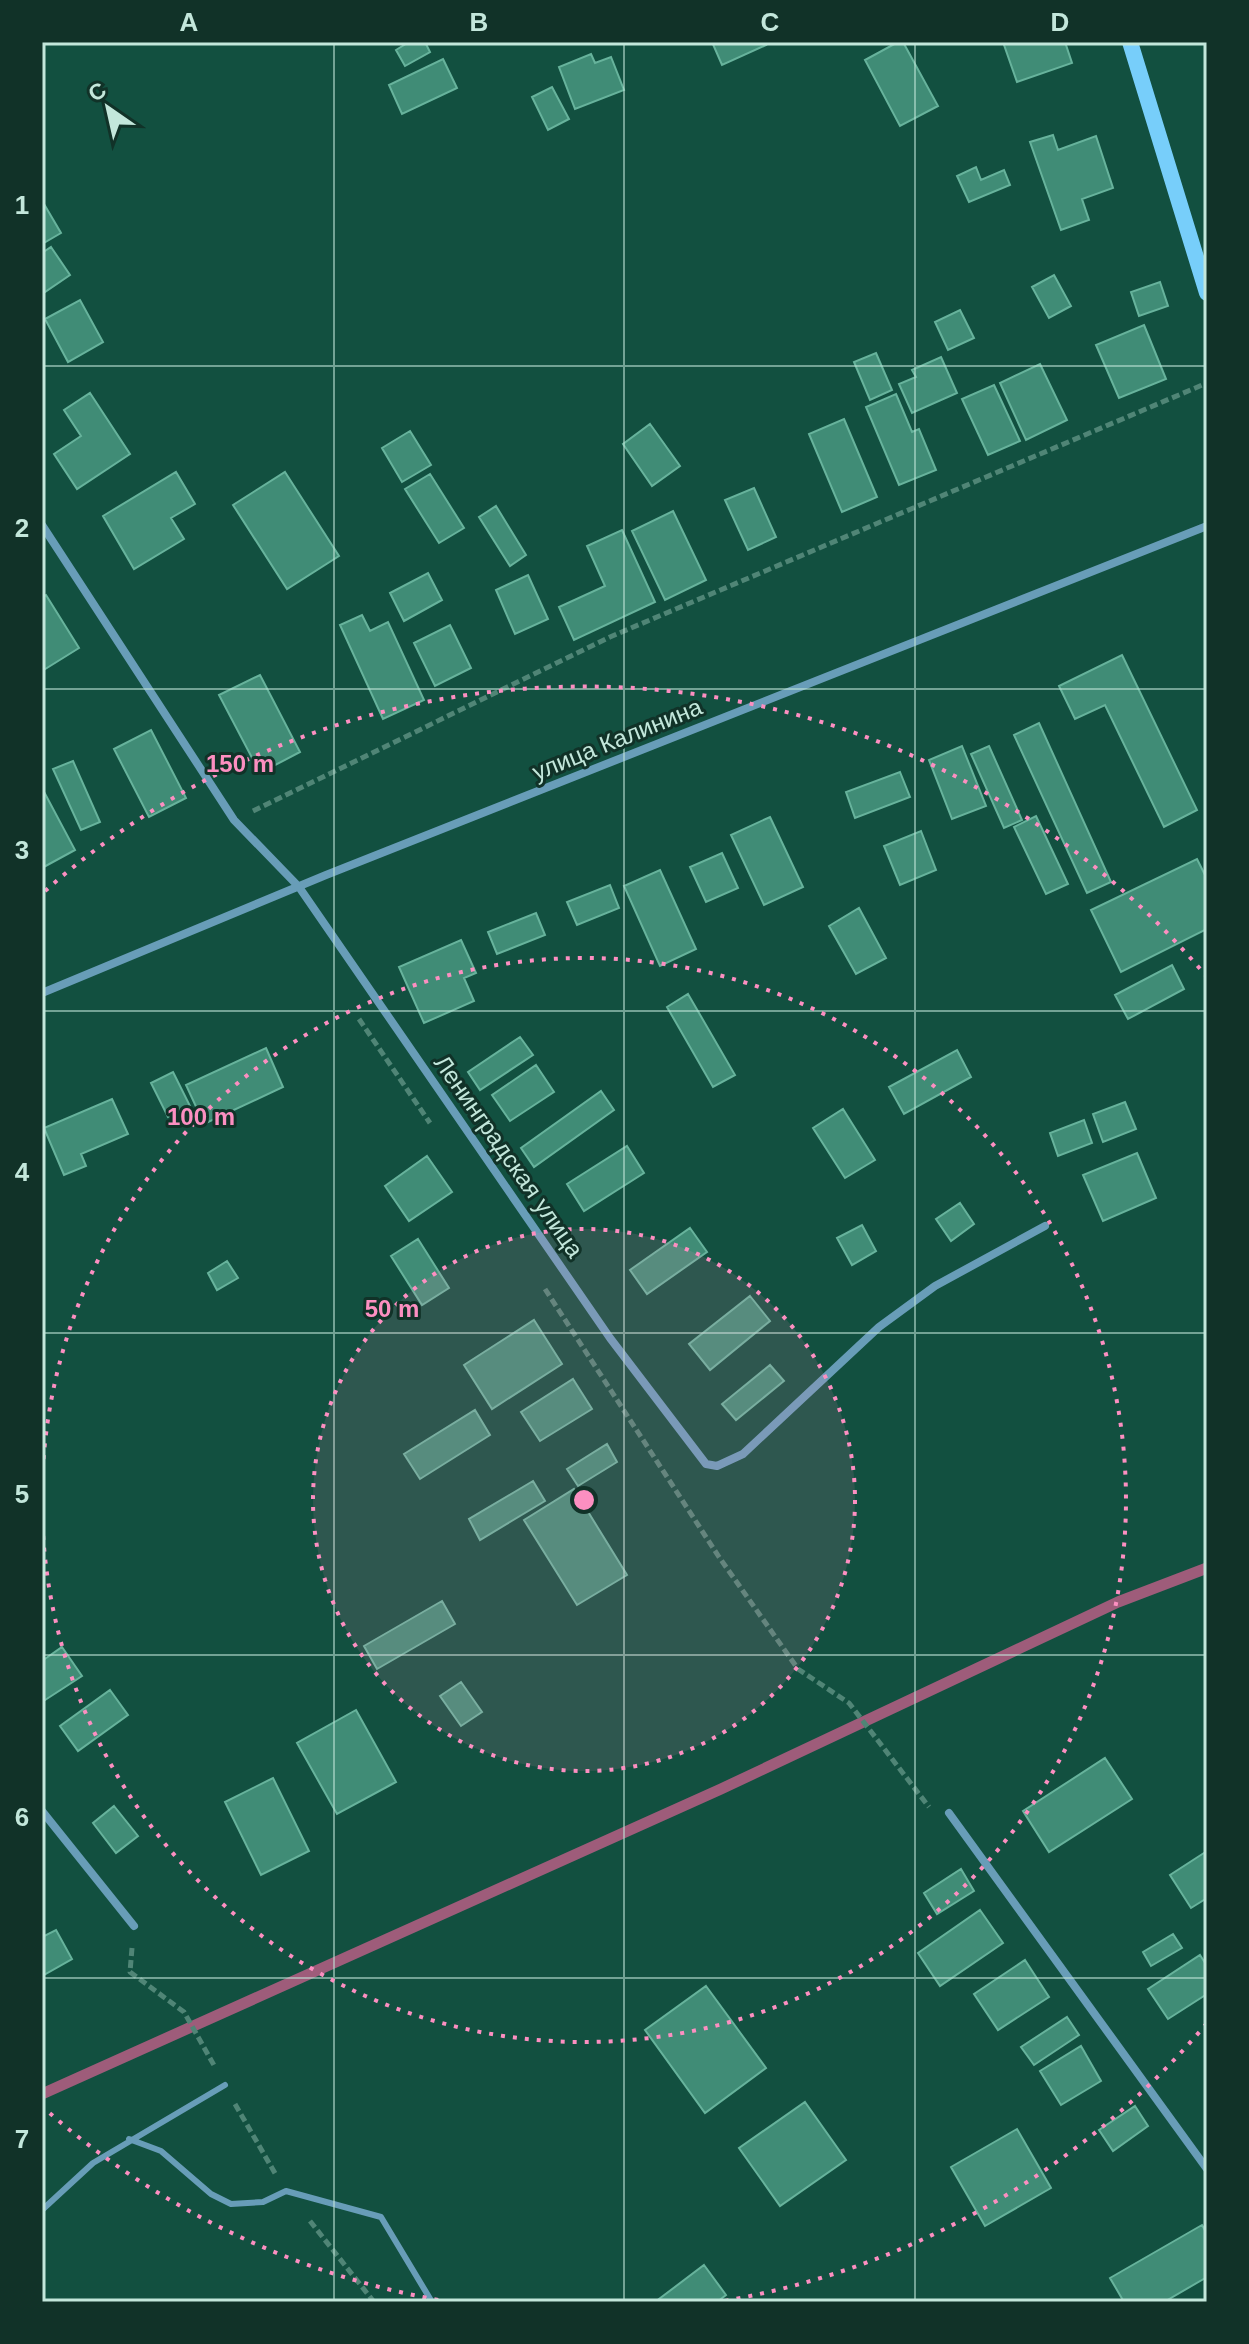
<svg xmlns="http://www.w3.org/2000/svg" width="1249" height="2344" font-family="Arial,sans-serif">
  <rect width="100%" height="100%" fill="#125040"/>
  <g fill="none" stroke-linecap="round" stroke-linejoin="round">
    <path stroke="#9e5c7a" stroke-width="11" d="M42,2094L721,1789L1118,1602L1207,1568"/>
  </g>
  <path fill="#408c76" stroke="#67b39c" stroke-width="2" d="M409,42H425L430,52L405,66L396,50Z
    M712,42H764L766,45L722,65Z
    M898,42H903L938,106L900,126L865,60Z
    M1003,42H1065L1072,63L1017,82Z
    M591,54L595,63L611,57L624,90L575,109L559,67Z
    M443,59L457,88L402,114L389,85Z
    M552,87L569,119L548,130L532,97Z
    M1053,135L1058,150L1096,136L1113,188L1082,199L1089,220L1061,230L1030,142Z
    M976,167L981,180L1004,170L1010,185L969,202L957,176Z
    M44,204L61,233L42,244V205Z
    M51,247L70,275L42,294V253Z
    M1054,275L1071,306L1049,318L1032,287Z
    M1160,282L1168,306L1139,316L1131,292Z
    M80,300L103,342L68,362L45,319Z
    M960,310L974,338L948,350L935,322Z
    M1144,325L1166,379L1119,398L1096,345Z
    M876,353L892,390L870,400L854,362Z
    M941,357L957,393L912,413L899,384L916,377L912,370Z
    M1040,364L1067,420L1026,440L1000,383Z
    M994,385L1020,441L988,455L962,399Z
    M90,393L130,454L77,489L54,454L81,436L64,410Z
    M896,394L912,432L919,429L936,470L899,485L866,407Z
    M844,419L877,497L842,512L809,434Z
    M650,424L680,466L652,486L623,444Z
    M410,431L431,465L402,482L382,448Z
    M176,472L195,504L171,518L184,539L134,569L103,516Z
    M285,472L339,556L287,589L233,505Z
    M430,474L464,528L439,543L405,489Z
    M754,488L776,537L748,550L725,500Z
    M496,506L526,555L510,566L479,517Z
    M673,511L706,580L665,600L632,531Z
    M622,530L655,602L574,640L559,607L605,586L587,546Z
    M428,573L442,600L404,621L390,593Z
    M528,575L548,619L515,634L496,590Z
    M46,595L79,648L42,671V597Z
    M362,615L370,631L388,622L424,700L383,719L340,625Z
    M450,625L471,668L435,686L414,643Z
    M1122,655L1197,810L1164,827L1105,705L1075,719L1059,686Z
    M260,675L300,752L260,773L219,695Z
    M1039,723L1111,882L1087,893L1014,735Z
    M151,730L186,798L149,817L114,749Z
    M962,746L986,806L952,819L929,760Z
    M989,746L1022,820L1004,828L971,754Z
    M73,761L100,822L81,830L53,769Z
    M900,772L910,797L855,818L846,792Z
    M42,788L75,850L42,868Z
    M1036,816L1068,884L1046,894L1014,827Z
    M770,817L803,887L764,905L731,835Z
    M921,831L936,870L900,885L884,846Z
    M722,853L738,888L706,902L690,867Z
    M1197,859L1207,879V929L1121,972L1091,910Z
    M660,870L696,949L660,966L624,886Z
    M610,885L619,908L577,925L567,902Z
    M859,908L886,958L856,974L829,926Z
    M536,913L545,935L497,954L488,932Z
    M461,940L476,973L464,978L474,1001L424,1023L399,967Z
    M1172,965L1184,989L1128,1019L1115,995Z
    M688,994L735,1075L713,1087L667,1007Z
    M520,1037L533,1055L480,1090L468,1072Z
    M266,1048L283,1087L204,1124L186,1085Z
    M957,1050L971,1077L904,1114L889,1087Z
    M536,1065L554,1092L510,1121L492,1095Z
    M173,1072L190,1106L168,1117L151,1083Z
    M601,1091L614,1110L534,1167L521,1148Z
    M112,1099L128,1134L81,1154L86,1166L64,1175L44,1128Z
    M1125,1102L1136,1129L1103,1142L1093,1114Z
    M843,1109L875,1160L845,1178L813,1128Z
    M1084,1120L1092,1143L1058,1156L1050,1133Z
    M627,1146L644,1173L584,1211L567,1184Z
    M1137,1153L1156,1198L1103,1221L1083,1175Z
    M427,1156L452,1192L409,1221L385,1186Z
    M960,1203L974,1224L951,1241L936,1219Z
    M862,1225L876,1251L852,1265L837,1238Z
    M690,1228L707,1252L647,1294L630,1270Z
    M418,1239L449,1288L422,1305L391,1256Z
    M227,1261L238,1278L217,1290L208,1273Z
    M750,1296L770,1321L710,1370L689,1344Z
    M534,1320L562,1364L492,1409L464,1365Z
    M770,1365L784,1381L736,1420L722,1404Z
    M573,1379L592,1409L540,1441L521,1412Z
    M475,1410L490,1435L420,1479L404,1454Z
    M607,1444L617,1462L578,1486L567,1469Z
    M533,1481L545,1501L480,1540L469,1519Z
    M574,1489L627,1575L577,1605L524,1520Z
    M442,1601L455,1624L377,1669L364,1646Z
    M62,1647L82,1676L42,1702V1661Z
    M461,1682L482,1712L461,1726L440,1696Z
    M110,1690L128,1715L78,1751L60,1726Z
    M356,1710L396,1782L337,1814L297,1743Z
    M1105,1758L1132,1799L1049,1852L1023,1811Z
    M273,1778L309,1851L261,1875L225,1802Z
    M114,1806L138,1836L116,1853L93,1823Z
    M1207,1851V1898L1191,1908L1170,1875Z
    M961,1869L974,1891L937,1914L924,1893Z
    M980,1910L1003,1943L940,1986L918,1953Z
    M56,1930L72,1959L42,1976V1937Z
    M1173,1934L1182,1948L1151,1966L1143,1952Z
    M1200,1955L1207,1966V1994L1168,2019L1148,1989Z
    M1025,1960L1049,1997L998,2030L974,1994Z
    M706,1986L766,2068L705,2113L645,2030Z
    M1067,2017L1079,2035L1034,2065L1021,2047Z
    M1081,2046L1101,2081L1061,2105L1040,2071Z
    M805,2102L846,2160L780,2206L739,2148Z
    M1135,2106L1148,2126L1113,2151L1099,2130Z
    M1017,2129L1051,2188L985,2226L951,2167Z
    M1202,2225L1207,2234V2277L1164,2302H1124L1110,2278Z
    M704,2265L726,2295L717,2302H655Z"/>
  <g fill="none" stroke-linecap="round" stroke-linejoin="round">
    <path stroke="#508576" stroke-width="5" stroke-dasharray="8 4" stroke-linecap="butt" d="M253,811L610,637L1207,383
      M359,1019L430,1123
      M545,1289L719,1557L798,1669L849,1703L929,1807
      M132,1948L130,1972L184,2012L215,2067
      M235,2104L276,2175
      M310,2221L374,2302"/>
    <path stroke="#689db8" stroke-width="6" d="M129,2139L161,2151L211,2194L231,2204L263,2202L286,2191L381,2217L432,2302
      M42,2210L93,2163L225,2085"/>
    <path stroke="#689db8" stroke-width="8" d="M42,525L234,820L299,887L610,1338L706,1464L717,1466L743,1454L879,1327L935,1286L1045,1226
      M42,993L326,875L1207,526
      M42,1811L134,1926
      M949,1813L1207,2169"/>
    <path stroke="#77cefa" stroke-width="16" d="M1130,42L1207,293"/>
  </g>
  <path fill="none" stroke="#c3e7db" stroke-width="2" stroke-opacity="0.55" d="M334,42V2302M624,42V2302M915,42V2302M42,366H1207M42,689H1207M42,1011H1207M42,1333H1207M42,1655H1207M42,1978H1207"/>
  <circle cx="584" cy="1500" r="271" fill="#fc8fc1" fill-opacity=".12"/>
  <g fill="none" stroke="#fc8fc1" stroke-width="4" stroke-dasharray="4 8">
    <circle cx="584" cy="1500" r="271"/>
    <path d="M42 1495A542 542 0 1 1 42 1505"/>
    <path d="M1207 2023A813 813 0 0 1 718 2302M450 2302A813 813 0 0 1 45 2109M45 891A813 813 0 0 1 1207 977"/>
  </g>
  <g text-anchor="middle" dominant-baseline="central" stroke-width="6" stroke-linejoin="round" paint-order="stroke">
    <g font-size="24" fill="#c3e7db" stroke="#113228">
      <text transform="translate(617 739) rotate(-22)">улица Калинина</text>
      <text transform="translate(509 1156) rotate(55)">Ленинградская улица</text>
    </g>
  </g>
  <circle cx="584" cy="1500" r="12" fill="#fc8fc1" stroke="#113228" stroke-width="4"/>
  <g font-size="24" text-anchor="middle" font-weight="bold" fill="#fc8fc1" stroke="#113228" stroke-width="6" stroke-linejoin="round" paint-order="stroke">
    <text x="240" y="772">150 m</text>
    <text x="201" y="1125">100 m</text>
    <text x="392" y="1317">50 m</text>
  </g>
  <rect width="1249" height="2344" fill="none" stroke="#113228" stroke-width="88"/>
  <g transform="translate(108 108) rotate(326)" stroke="#113228" stroke-width="6" paint-order="stroke">
  <path d="M0-6L14 30L0 20L-14 30Z" fill="#c3e7db"/>
  <text y="-12" font-size="22" font-weight="bold" text-anchor="middle" fill="#c3e7db">С</text>
  </g>
  <rect x="44" y="44" width="1161" height="2256" fill="none" stroke="#c3e7db" stroke-width="3"/>
  <g font-size="26" text-anchor="middle" font-weight="bold" fill="#c3e7db">
    <text x="189" y="31">A</text>
    <text x="479" y="31">B</text>
    <text x="770" y="31">C</text>
    <text x="1060" y="31">D</text>
    <text x="22" y="214">1</text>
    <text x="22" y="537">2</text>
    <text x="22" y="859">3</text>
    <text x="22" y="1181">4</text>
    <text x="22" y="1503">5</text>
    <text x="22" y="1826">6</text>
    <text x="22" y="2148">7</text>
  </g>
</svg>
